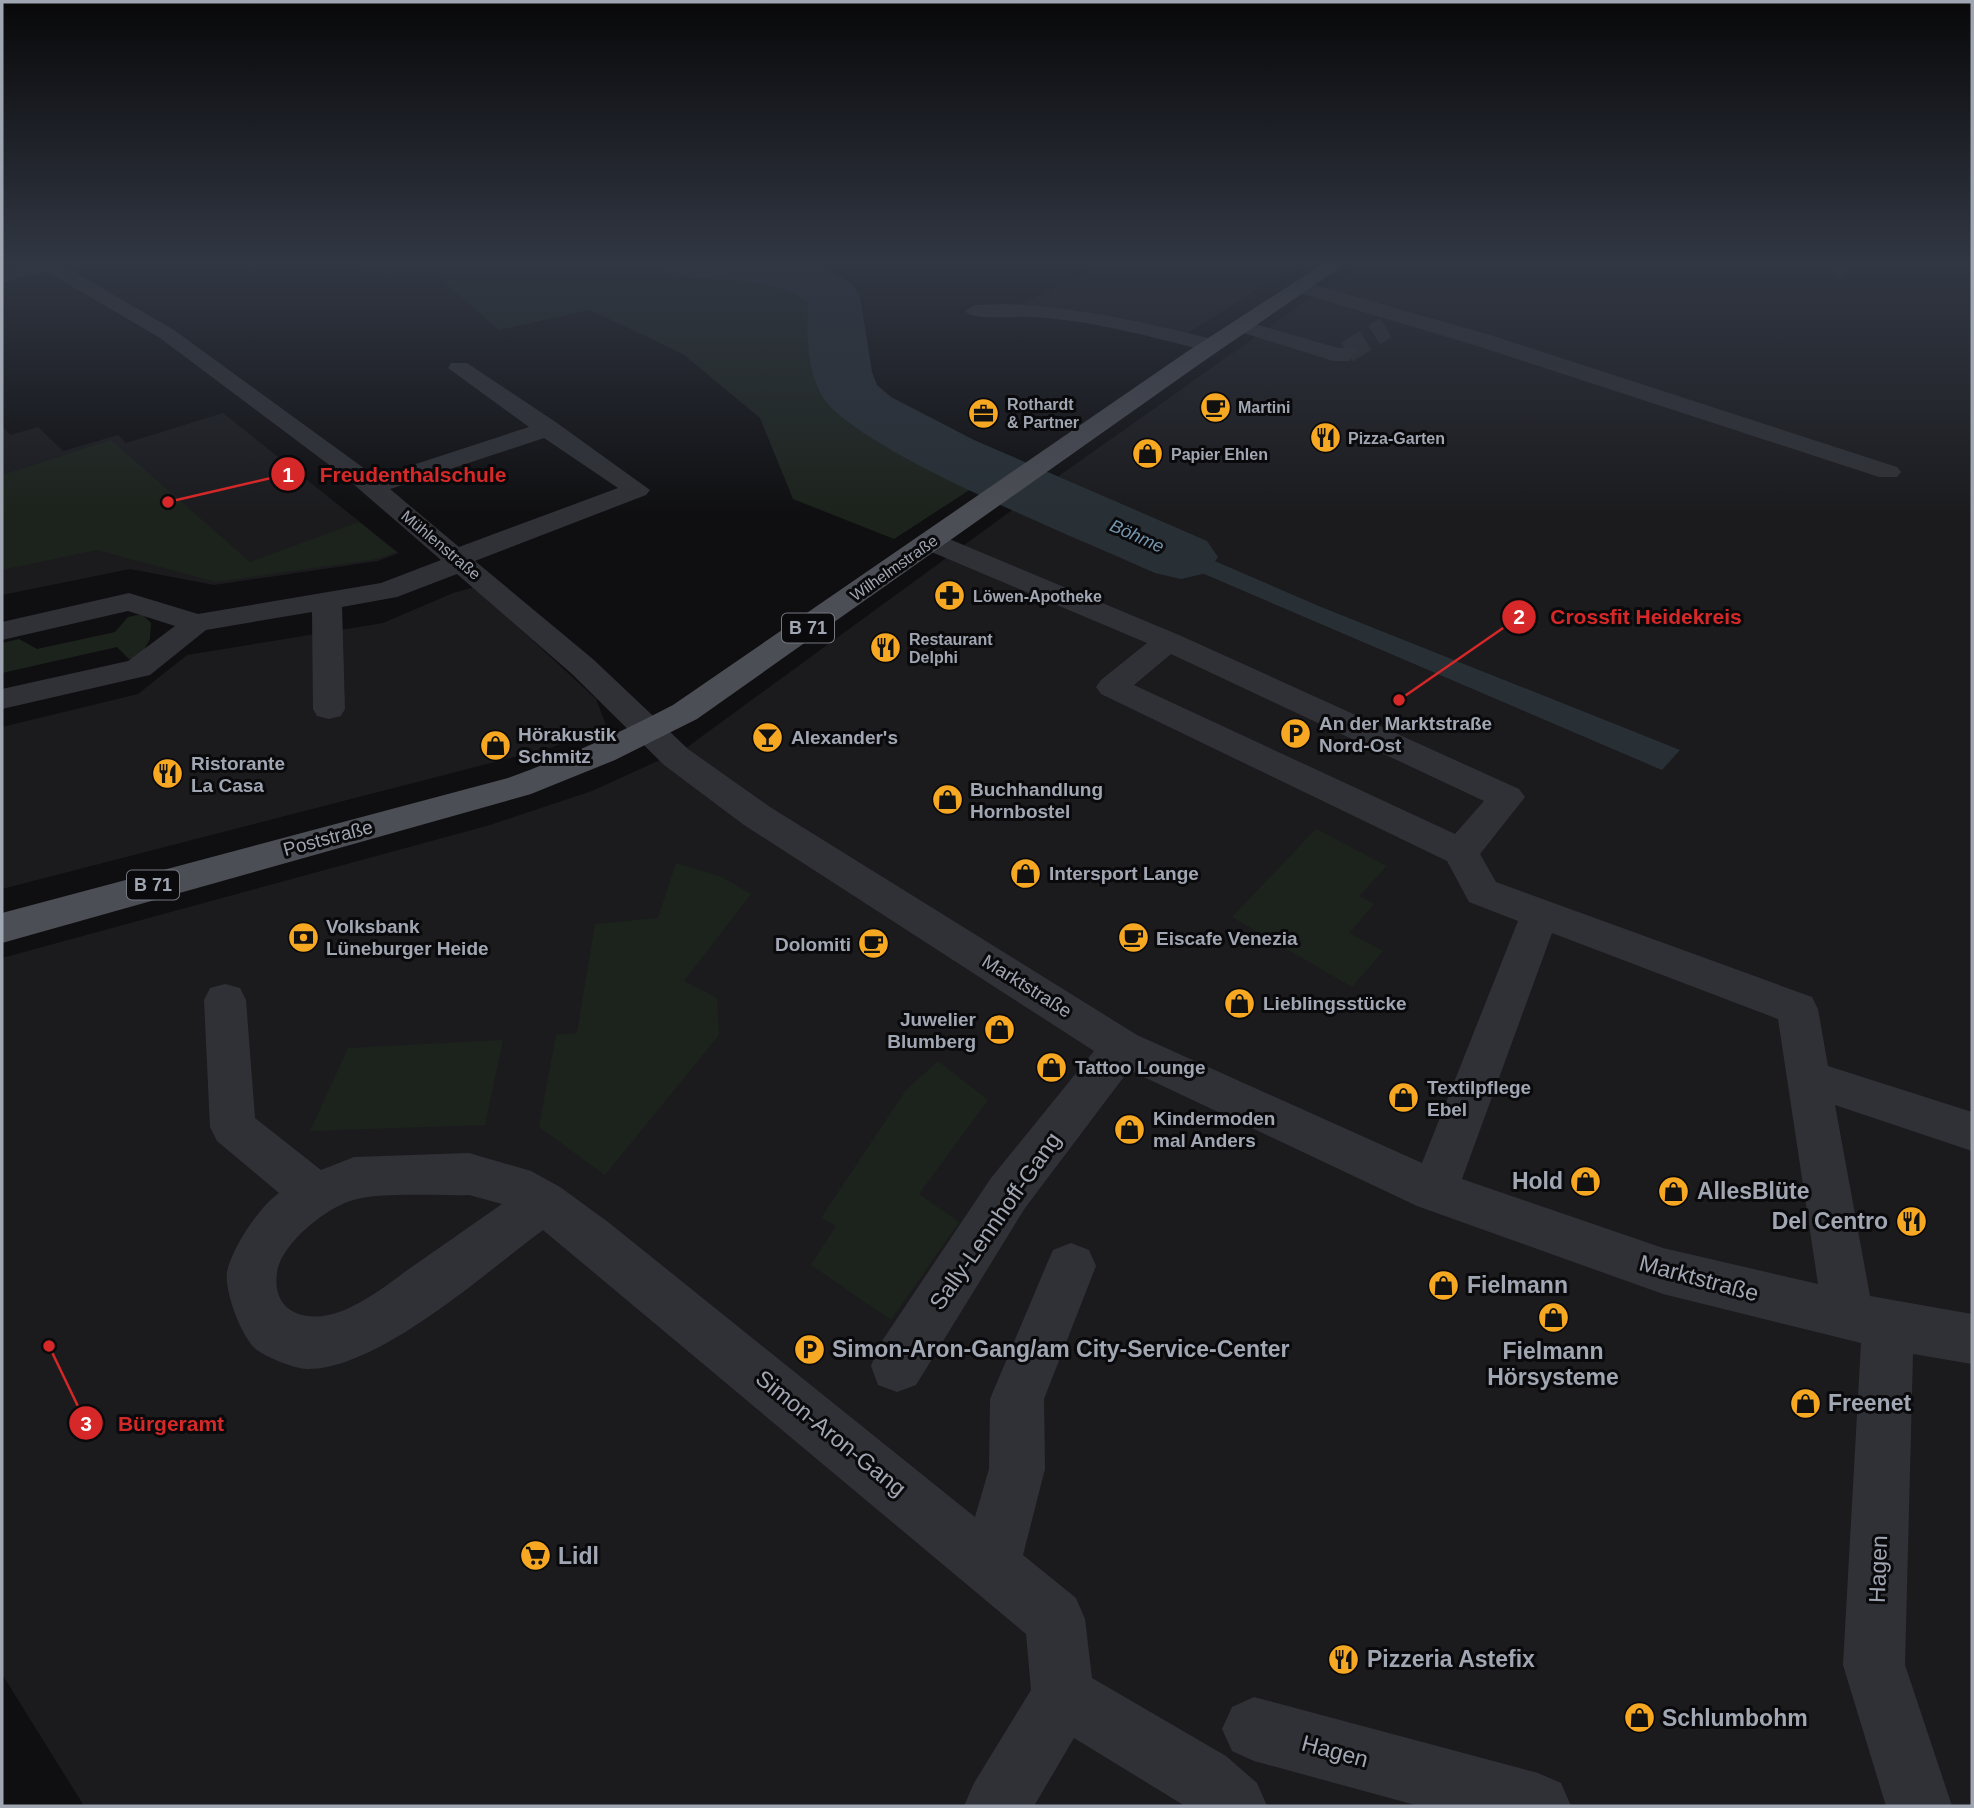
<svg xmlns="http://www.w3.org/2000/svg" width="1974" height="1808" font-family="Arial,sans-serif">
  <rect width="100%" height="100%" fill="#0f0f11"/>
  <path fill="#1b1b1e" d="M1109,262H1300L1183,336L1019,305Z
    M1368,262H1972V1806H84L2,1674V958L490,825L592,791L686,748L1056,478L1309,299Z
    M223,413L399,553L378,561L214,585L130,569L2,595V427L11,435L38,427L63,451L118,435L126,443Z
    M475,587L596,699L606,725L553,747L2,889V727L138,694L187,655L383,623L453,593Z"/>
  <path fill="#1c231c" d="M348,262H796L842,288L843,328L861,375L922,426L1011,463L894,539L793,499L760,418L683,354L590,310L499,330L430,270L386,278Z
    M111,440L250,562L359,522L396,552L377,559L216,582L97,550L2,570V475Z
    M142,614L151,623L150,639L140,657L129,659L117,647L2,673V643L19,639L37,649L115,632L128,617Z
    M1316,829L1387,866L1359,896L1374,904L1349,933L1383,951L1352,987L1232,917Z
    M676,863L722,877L751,894L684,981L717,998L719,1035L605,1175L539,1127L556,1035L577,1033L595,924L658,918Z
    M503,1040L485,1125L310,1131L348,1048Z
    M938,1061L988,1100L919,1194L959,1222L891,1320L811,1265L836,1226L821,1218L906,1090Z"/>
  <path fill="#283036" d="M664,262C725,262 784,255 839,283L846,297L848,351L862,394L923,429L1002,460L978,475C955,464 843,412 833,396C815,366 821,336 826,303L787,276L770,271L675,269Z
    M1059,494L1321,607L1680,750L1662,770L1043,505Z"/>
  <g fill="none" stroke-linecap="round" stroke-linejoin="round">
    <path fill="#283036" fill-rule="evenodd" d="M658,262H807L832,272L853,285L860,296L872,372L877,385L891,397L974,440L1207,541L1218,557L1207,573L1181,579L1155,573C1088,542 854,450 822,396C806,369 807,332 808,302C766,273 713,284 665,273Z"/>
    <path stroke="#2c2d31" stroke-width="22" stroke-dasharray="22 10" stroke-linecap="butt" d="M1347,352L1386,328"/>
    <path fill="#303136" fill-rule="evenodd" d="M34,262H57L174,330L376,477L529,427L448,368L451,363H467L557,423L650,490L646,495L475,561L594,660L688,749L770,807L1137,1035L1422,1163L1518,921L1469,902L1447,861L1101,694L1096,687L1101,680L1147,643L922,548L918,542L922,536H942L1179,635L1519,789L1525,797L1480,854L1496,882L1812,997L1818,1009L1828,1066L1972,1112V1151L1835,1105L1870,1296L1972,1314V1364L1913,1354L1905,1665L1952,1806H1886L1843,1665L1861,1343L1663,1294L1417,1206L1129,1070L1025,1208L916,1385L897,1392L878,1385L871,1366L878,1347L991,1178L1094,1051L744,825L664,765L572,674L457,574L397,597L342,607L345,709L341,716L329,719L317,716L313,709L312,612L206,630L150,675L2,709V689L128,661L175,626L128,611L2,640V622L129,593L198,614L381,583L441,560L344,476L160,338L46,271L2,283V271ZM544,438L618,488L459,547L390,489ZM1171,654L1484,801L1455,834L1134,685ZM1552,933L1778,1019L1818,1284L1663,1248L1462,1179Z
      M1838,262H1857L1846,277L1839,279L1829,273Z
      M1300,281L1490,335L1897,467L1901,472L1897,477H1879L1474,345L1293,291L1290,287L1293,283Z
      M1004,304C1078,307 1148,323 1219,341L1222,346L1211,352C1150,337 1090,319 1027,317C1013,316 972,321 965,311L975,305Z
      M1241,320L1338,348L1355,347L1358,352L1349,361H1333L1234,330L1231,326Z
      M225,984L240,988L246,1000L255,1118L321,1170L354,1157L469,1153L531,1171L560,1187L608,1222L975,1517L989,1469L990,1399L1046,1266L1053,1250L1071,1243L1089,1250L1096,1266L1044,1399L1045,1469L1023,1555L1076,1598L1085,1619L1092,1678L1226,1756L1257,1783L1267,1806H1185L1074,1738L1034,1806H964L974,1783L1031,1690L1026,1634L543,1230C486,1272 378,1370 307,1369C295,1369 266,1357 257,1350C242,1339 224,1291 227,1272C232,1248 259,1207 279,1193L217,1141L210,1127L204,1000L210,988ZM469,1195L502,1204C470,1226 438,1249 406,1271C386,1286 365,1302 342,1311C310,1324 271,1315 277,1273C281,1243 329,1205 357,1199C388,1192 436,1196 469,1195Z
      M1254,1697L1538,1773L1561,1783L1571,1806H1419L1254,1761L1232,1751L1222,1729L1232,1707Z"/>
    <path fill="#4c4e55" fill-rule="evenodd" d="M1326,262H1348L1201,363L697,719L615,760L531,794L2,943V913L508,778C565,757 620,733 673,705L1185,353Z"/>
  </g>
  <linearGradient id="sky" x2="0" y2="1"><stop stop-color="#080809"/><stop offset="0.51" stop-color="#313743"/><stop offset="1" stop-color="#313743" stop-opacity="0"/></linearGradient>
  <rect width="1974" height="515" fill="url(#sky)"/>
  <defs>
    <symbol id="cafe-disc" viewBox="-11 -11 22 22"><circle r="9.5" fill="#f6a822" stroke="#0a0a0c"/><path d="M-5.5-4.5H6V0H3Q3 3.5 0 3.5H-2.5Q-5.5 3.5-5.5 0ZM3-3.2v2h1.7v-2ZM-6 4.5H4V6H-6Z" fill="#111"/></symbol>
    <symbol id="office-disc" viewBox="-11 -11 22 22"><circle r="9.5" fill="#f6a822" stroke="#0a0a0c"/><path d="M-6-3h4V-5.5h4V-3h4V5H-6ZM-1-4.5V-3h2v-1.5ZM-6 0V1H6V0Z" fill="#111"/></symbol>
    <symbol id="restaurant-disc" viewBox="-11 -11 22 22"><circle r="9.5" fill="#f6a822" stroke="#0a0a0c"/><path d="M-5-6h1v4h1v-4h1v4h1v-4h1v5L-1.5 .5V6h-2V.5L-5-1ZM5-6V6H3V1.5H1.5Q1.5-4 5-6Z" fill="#111"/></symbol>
    <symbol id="shop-disc" viewBox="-11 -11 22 22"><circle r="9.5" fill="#f6a822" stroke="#0a0a0c"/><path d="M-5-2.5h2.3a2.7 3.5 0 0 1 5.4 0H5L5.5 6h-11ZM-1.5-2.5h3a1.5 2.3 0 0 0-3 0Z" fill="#111"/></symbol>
    <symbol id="pharmacy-disc" viewBox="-11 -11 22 22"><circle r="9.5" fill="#f6a822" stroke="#0a0a0c"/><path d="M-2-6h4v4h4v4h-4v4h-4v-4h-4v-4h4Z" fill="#111"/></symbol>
    <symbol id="parking-disc" viewBox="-11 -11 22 22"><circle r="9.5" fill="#f6a822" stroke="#0a0a0c"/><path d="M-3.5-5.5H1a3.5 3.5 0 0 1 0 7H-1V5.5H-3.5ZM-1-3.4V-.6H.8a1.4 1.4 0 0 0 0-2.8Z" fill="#111"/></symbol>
    <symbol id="bar-disc" viewBox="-11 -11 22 22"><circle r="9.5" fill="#f6a822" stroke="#0a0a0c"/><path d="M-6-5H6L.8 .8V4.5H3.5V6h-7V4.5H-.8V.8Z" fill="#111"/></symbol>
    <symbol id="bank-disc" viewBox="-11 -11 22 22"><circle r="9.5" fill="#f6a822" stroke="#0a0a0c"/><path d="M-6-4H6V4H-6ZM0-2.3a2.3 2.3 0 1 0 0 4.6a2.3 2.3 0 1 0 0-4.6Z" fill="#111"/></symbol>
    <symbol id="supermarket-disc" viewBox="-11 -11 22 22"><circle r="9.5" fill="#f6a822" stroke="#0a0a0c"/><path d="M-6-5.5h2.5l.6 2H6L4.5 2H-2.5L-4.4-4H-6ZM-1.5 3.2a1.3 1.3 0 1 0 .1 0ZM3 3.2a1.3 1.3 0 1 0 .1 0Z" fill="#111"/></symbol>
  </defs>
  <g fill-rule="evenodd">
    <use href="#cafe-disc" x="1198" y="390" width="35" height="35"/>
    <use href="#office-disc" x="966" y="396" width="35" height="35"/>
    <use href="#restaurant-disc" x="1308" y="420" width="35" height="35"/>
    <use href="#shop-disc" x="1130" y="436" width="35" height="35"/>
    <use href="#pharmacy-disc" x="932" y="578" width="35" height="35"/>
    <use href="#restaurant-disc" x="868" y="630" width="35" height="35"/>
    <use href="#parking-disc" x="1278" y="716" width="35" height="35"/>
    <use href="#bar-disc" x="750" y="720" width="35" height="35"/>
    <use href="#shop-disc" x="478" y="728" width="35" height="35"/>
    <use href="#restaurant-disc" x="150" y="756" width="35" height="35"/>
    <use href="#shop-disc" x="930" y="782" width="35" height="35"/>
    <use href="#shop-disc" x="1008" y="856" width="35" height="35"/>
    <use href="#bank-disc" x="286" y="920" width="35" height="35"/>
    <use href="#cafe-disc" x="1116" y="920" width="35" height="35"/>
    <use href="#cafe-disc" x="856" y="926" width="35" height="35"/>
    <use href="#shop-disc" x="1222" y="986" width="35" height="35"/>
    <use href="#shop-disc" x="982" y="1012" width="35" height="35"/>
    <use href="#shop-disc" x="1034" y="1050" width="35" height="35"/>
    <use href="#shop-disc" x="1386" y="1080" width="35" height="35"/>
    <use href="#shop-disc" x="1112" y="1112" width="35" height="35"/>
    <use href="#shop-disc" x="1568" y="1164" width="35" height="35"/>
    <use href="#shop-disc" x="1656" y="1174" width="35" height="35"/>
    <use href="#restaurant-disc" x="1894" y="1204" width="35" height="35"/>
    <use href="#shop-disc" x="1426" y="1268" width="35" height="35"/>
    <use href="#shop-disc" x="1536" y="1300" width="35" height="35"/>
    <use href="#parking-disc" x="792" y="1332" width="35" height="35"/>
    <use href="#shop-disc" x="1788" y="1386" width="35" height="35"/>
    <use href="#supermarket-disc" x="518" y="1538" width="35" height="35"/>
    <use href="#restaurant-disc" x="1326" y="1642" width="35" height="35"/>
    <use href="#shop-disc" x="1622" y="1700" width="35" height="35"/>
  </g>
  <g text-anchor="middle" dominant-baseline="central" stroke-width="6" stroke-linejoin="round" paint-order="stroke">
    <g font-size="16" font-weight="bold" fill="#a0a6b2" stroke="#0a0a0c" text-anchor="start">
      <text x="1007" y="404">Rothardt<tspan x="1007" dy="18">&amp; Partner</tspan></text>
      <text x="1238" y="407">Martini</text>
      <text x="1348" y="438">Pizza-Garten</text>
      <text x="1171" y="454">Papier Ehlen</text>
      <text x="973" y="596">Löwen-Apotheke</text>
      <text x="909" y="639">Restaurant<tspan x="909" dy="18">Delphi</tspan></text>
    </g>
    <g font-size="16" fill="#a0a6b2" stroke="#0a0a0c">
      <text transform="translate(441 545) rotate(40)">Mühlenstraße</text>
      <text transform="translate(894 568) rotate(-35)">Wilhelmstraße</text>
    </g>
    <g font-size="18" font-style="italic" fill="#7596af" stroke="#0a0a0c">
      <text transform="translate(1137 536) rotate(24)">Böhme</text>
    </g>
    <g fill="#0a0a0c" stroke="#737780" stroke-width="2">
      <rect x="782" y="613.5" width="52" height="29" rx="5"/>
      <rect x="127" y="870.5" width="52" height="29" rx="5"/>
    </g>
    <g font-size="18" font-weight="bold" fill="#a0a6b2">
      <text x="808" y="628">B 71</text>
      <text x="153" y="885">B 71</text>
    </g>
    <g font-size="19" font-weight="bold" fill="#a0a6b2" stroke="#0a0a0c" text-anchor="start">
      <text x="1319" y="723">An der Marktstraße<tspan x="1319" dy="22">Nord-Ost</tspan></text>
      <text x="518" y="734">Hörakustik<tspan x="518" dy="22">Schmitz</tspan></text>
      <text x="791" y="737">Alexander's</text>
      <text x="191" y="763">Ristorante<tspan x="191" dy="22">La Casa</tspan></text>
      <text x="970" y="789">Buchhandlung<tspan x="970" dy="22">Hornbostel</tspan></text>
      <text x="1049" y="873">Intersport Lange</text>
      <text x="326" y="926">Volksbank<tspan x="326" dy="22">Lüneburger Heide</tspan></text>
      <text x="1156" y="938">Eiscafe Venezia</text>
      <text x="851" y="944" text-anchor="end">Dolomiti</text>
      <text x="1263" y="1003">Lieblingsstücke</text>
      <text x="976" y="1019" text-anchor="end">Juwelier<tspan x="976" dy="22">Blumberg</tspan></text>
      <text x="1075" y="1067">Tattoo Lounge</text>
      <text x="1427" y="1087">Textilpflege<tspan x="1427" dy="22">Ebel</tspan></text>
      <text x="1153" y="1118">Kindermoden<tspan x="1153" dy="22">mal Anders</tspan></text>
    </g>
    <g font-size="19" fill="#a0a6b2" stroke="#0a0a0c">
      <text transform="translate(328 838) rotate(-15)">Poststraße</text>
      <text transform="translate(1027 986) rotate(32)">Marktstraße</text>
    </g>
    <g font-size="23" font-weight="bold" fill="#a0a6b2" stroke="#0a0a0c" text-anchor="start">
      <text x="1563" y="1181" text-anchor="end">Hold</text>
      <text x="1697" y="1191">AllesBlüte</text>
      <text x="1888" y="1221" text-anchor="end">Del Centro</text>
      <text x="1467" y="1285">Fielmann</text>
      <text x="832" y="1349">Simon-Aron-Gang/am City-Service-Center</text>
      <text x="1553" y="1351" text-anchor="middle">Fielmann<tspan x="1553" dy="26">Hörsysteme</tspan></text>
      <text x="1828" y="1403">Freenet</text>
      <text x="558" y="1556">Lidl</text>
      <text x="1367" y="1659">Pizzeria Astefix</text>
      <text x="1662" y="1718">Schlumbohm</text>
    </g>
    <g font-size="23" fill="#a0a6b2" stroke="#0a0a0c">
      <text transform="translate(995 1221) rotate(-55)">Sally-Lennhoff-Gang</text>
      <text transform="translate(1699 1278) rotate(15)">Marktstraße</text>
      <text transform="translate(831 1433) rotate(39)">Simon-Aron-Gang</text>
      <text transform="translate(1878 1569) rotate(-88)">Hagen</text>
      <text transform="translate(1335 1751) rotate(15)">Hagen</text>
    </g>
  </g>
  <path fill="none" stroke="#d62828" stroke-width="2.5" d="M168 502L288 474M1399 700L1519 617M49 1346L86 1423"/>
  <g fill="#d62828" stroke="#0a0a0c" stroke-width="2.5">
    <circle cx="168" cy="502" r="7"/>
    <circle cx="1399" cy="700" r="7"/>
    <circle cx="49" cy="1346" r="7"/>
    <circle cx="288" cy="474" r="18"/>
    <circle cx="1519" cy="617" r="18"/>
    <circle cx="86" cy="1423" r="18"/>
  </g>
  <g font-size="21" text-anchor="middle" font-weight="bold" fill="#fff">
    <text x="288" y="482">1</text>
    <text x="1519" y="624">2</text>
    <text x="86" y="1431">3</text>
  </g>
  <g font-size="21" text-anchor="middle" font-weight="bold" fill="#d62828" stroke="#0a0a0c" stroke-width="6" stroke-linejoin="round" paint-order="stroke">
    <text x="413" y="482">Freudenthalschule</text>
    <text x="1646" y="624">Crossfit Heidekreis</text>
    <text x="171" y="1431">Bürgeramt</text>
  </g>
  <rect width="1974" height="1808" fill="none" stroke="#a0a6b2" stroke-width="7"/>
</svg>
